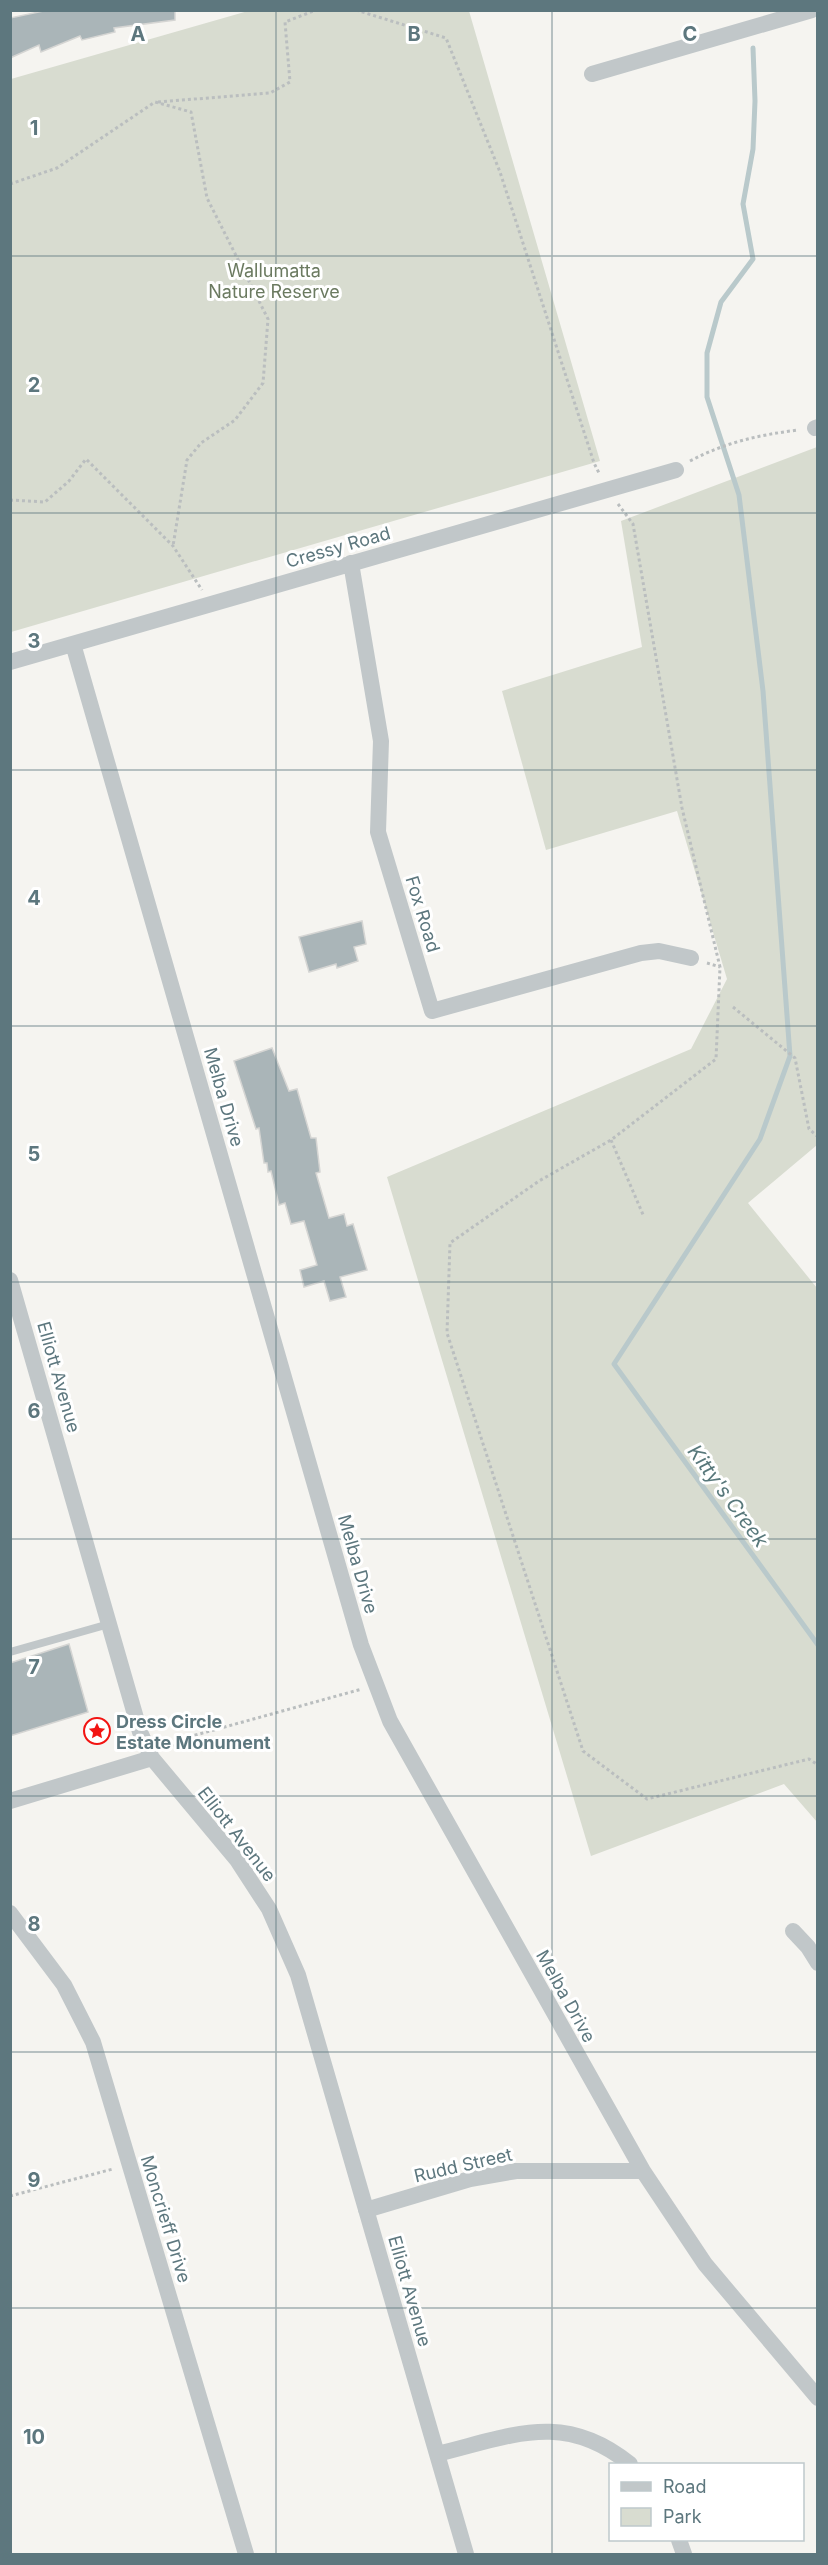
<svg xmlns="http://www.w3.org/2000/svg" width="828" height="2565" font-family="Inter,sans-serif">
  <rect width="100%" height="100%" fill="#f5f4f0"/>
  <path fill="#d8dcd0" d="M248,11H469L600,461L11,632V79Z
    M817,447V1145L748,1203L817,1288V1822L784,1784L591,1856L387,1177L691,1049L727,979L677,811L546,850L502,691L642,647L621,521Z"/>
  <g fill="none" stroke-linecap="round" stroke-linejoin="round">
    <path stroke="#b9c9cb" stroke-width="5" d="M753,48L755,101L753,149L743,204L753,259L721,302L707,353V397L739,495L763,691L790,1056L760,1139L614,1364L818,1645"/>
  </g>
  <path fill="#aab5b8" stroke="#d5d5d3" stroke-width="1.5" d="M48,10H175V20L114,28L115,32L82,40L80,36L41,52L39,45L10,58V18Z
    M362,921L366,944L354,947L358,961L337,968L336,964L309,972L299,937Z
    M272,1048L289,1091L297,1089L311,1138H316L320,1172L316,1173L329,1218L344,1214L347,1226L353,1224L367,1270L340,1277L346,1297L330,1301L324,1281L304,1287L300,1270L317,1265L304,1221L291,1224L285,1203L279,1205L271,1171L268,1172L267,1163H264L259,1128L256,1129L234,1061Z
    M69,1644L88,1712L10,1736V1663Z"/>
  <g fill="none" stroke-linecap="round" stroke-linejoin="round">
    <path stroke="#babebf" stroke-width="3" stroke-dasharray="3 3" stroke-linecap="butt" d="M356,10L446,38L500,172L594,463L600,475
      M158,102L270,93L290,82L285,22L316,10
      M10,184L57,168L155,102L191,112L207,198L268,319L263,383L235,420L201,443L187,460L173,546
      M690,461C726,442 759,435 798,430
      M10,500L45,502L69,481L86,459L173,546L202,590
      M618,504L633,524L682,808L720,967L716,1059L611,1140L539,1181L450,1243L447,1333L583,1751L647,1799L809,1759L818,1765
      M707,963L720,967
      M733,1007L795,1058L809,1129L818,1137
      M611,1140L644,1217
      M168,1749L192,1736L362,1689
      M10,2196L113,2169"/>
    <path stroke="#c1c7c9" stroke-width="8" d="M10,1652L109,1624"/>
    <path stroke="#c1c7c9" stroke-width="16" d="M592,74L812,10
      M815,428L818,427
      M351,563L381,741L378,832L432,1011L641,953L659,951L691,958
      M73,644L361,1645L390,1721L643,2171L705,2264L818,2398
      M10,662L676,470
      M10,1280L140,1732L152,1758L237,1860L269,1909L298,1975L466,2554
      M10,1801L152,1758
      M10,1913L64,1985L93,2042L246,2554
      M793,1931L808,1947L818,1963
      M366,2210L470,2179L516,2171H643
      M437,2454C512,2436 563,2410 630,2464
      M679,2540L684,2554"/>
  </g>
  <path fill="none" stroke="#5d777e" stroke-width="1.5" stroke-opacity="0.55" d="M276,10V2554M552,10V2554M10,256H818M10,513H818M10,770H818M10,1026H818M10,1282H818M10,1539H818M10,1796H818M10,2052H818M10,2308H818"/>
  <defs>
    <symbol id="sight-ring" viewBox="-11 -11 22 22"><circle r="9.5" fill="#fff" stroke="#f21412" stroke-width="1.5"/><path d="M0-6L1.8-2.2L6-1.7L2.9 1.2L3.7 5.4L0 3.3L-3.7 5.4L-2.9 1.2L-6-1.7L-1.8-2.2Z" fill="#f21412"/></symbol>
  </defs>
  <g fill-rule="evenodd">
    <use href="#sight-ring" x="82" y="1716" width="30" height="30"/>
  </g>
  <g text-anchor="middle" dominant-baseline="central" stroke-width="6" stroke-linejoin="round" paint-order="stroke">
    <g font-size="18" fill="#6b7a60" stroke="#fff">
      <text x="274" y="270">Wallumatta<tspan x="274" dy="21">Nature Reserve</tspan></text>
    </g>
    <g font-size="18" fill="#5d777e" stroke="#fff">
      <text transform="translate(338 547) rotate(-16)">Cressy Road</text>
      <text transform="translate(423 914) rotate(73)">Fox Road</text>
      <text transform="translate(224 1097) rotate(74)">Melba Drive</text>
      <text transform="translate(59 1377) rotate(74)">Elliott Avenue</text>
      <text transform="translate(358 1564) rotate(74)">Melba Drive</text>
      <text transform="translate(237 1834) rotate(52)">Elliott Avenue</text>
      <text transform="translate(566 1996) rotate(61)">Melba Drive</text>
      <text transform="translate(463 2165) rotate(-13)">Rudd Street</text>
      <text transform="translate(166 2219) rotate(73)">Moncrieff Drive</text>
      <text transform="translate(410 2291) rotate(74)">Elliott Avenue</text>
    </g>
    <g font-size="18" font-weight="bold" fill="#5d777e" stroke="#fff" text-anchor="start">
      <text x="116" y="1721">Dress Circle<tspan x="116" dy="21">Estate Monument</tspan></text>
    </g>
    <g font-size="20" font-style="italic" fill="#58787b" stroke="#fff">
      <text transform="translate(728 1496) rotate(54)">Kitty's Creek</text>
    </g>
  </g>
  <g font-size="20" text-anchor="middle" font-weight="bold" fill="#5d777e" stroke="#fff" stroke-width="6" stroke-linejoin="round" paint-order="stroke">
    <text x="138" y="41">A</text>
    <text x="414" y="41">B</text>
    <text x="690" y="41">C</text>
    <text x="34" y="135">1</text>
    <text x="34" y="392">2</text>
    <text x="34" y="648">3</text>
    <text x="34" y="905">4</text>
    <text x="34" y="1161">5</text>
    <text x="34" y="1418">6</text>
    <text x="34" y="1674">7</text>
    <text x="34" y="1931">8</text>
    <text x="34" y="2187">9</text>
    <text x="34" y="2444">10</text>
  </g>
  <rect width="828" height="2565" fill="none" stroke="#5d777e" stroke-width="24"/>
  <rect x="609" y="2463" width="195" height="78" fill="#ffffff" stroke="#bec9cb" stroke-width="1.5"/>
  <rect x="621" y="2482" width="30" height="9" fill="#c1c7c9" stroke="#bec9cb" stroke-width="1.5"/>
  <text x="663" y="2493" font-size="18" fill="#5d777e">Road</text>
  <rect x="621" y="2508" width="30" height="18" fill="#d8dcd0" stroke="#bec9cb" stroke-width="1.5"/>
  <text x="663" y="2523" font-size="18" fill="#5d777e">Park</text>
</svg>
